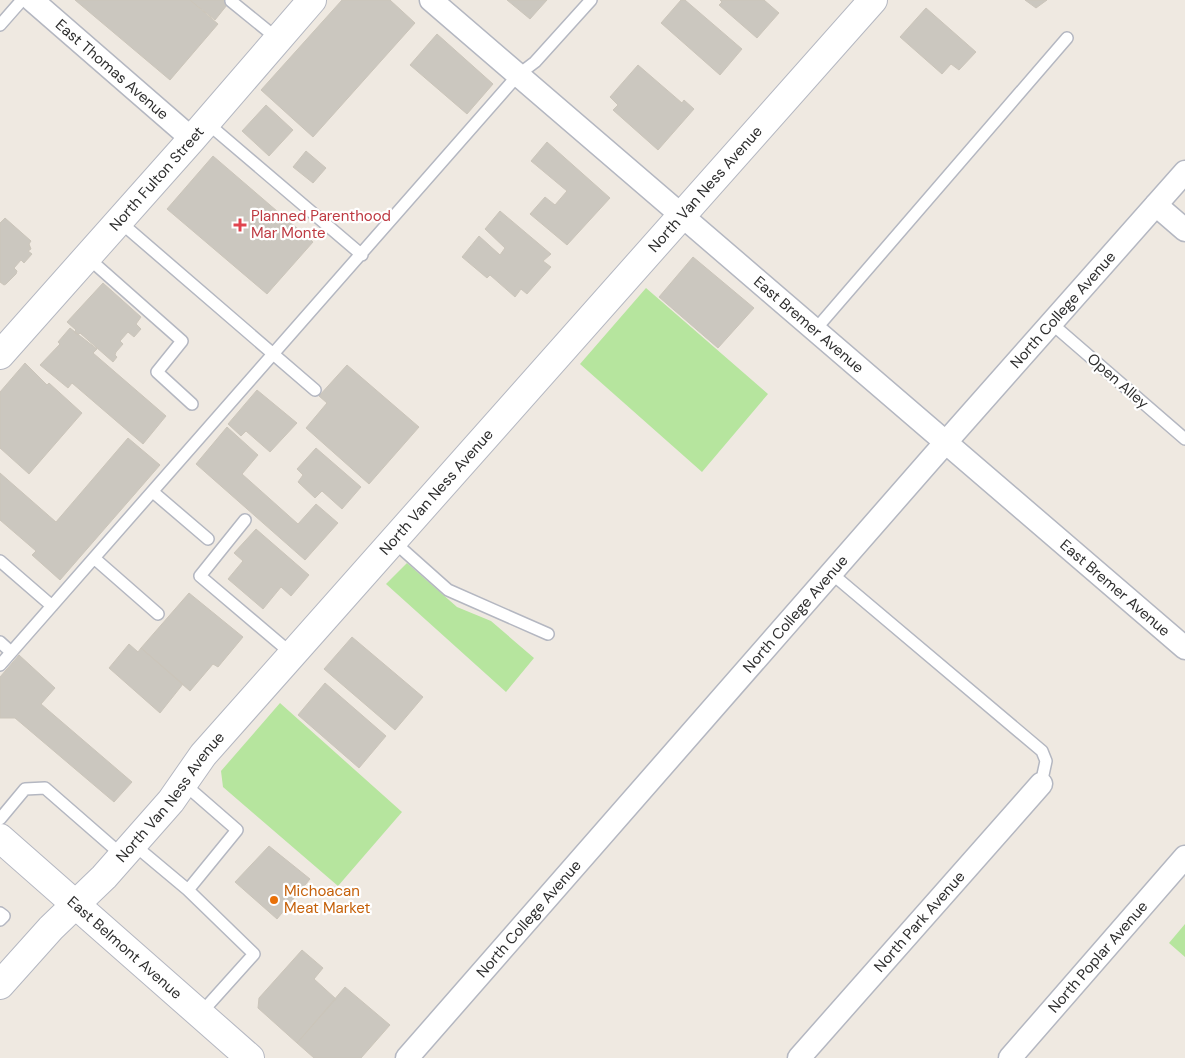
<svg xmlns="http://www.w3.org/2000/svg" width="1185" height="1058" font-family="'DM Sans',sans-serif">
  <rect width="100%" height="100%" fill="#efe9e1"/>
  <path fill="#b6e59e" d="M646,288L768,394L702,472L580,364Z
    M407,563L457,607L491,621L534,658L506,692L386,584Z
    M280,703L402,812L338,886L223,787L221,771Z
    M1185,924V957L1169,943Z"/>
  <path fill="#cbc7bf" stroke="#cbc5ba" d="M75,0H190L218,24L170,80Z
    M190,0H231L215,20Z
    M342,0H390L415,23L313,137L261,90Z
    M507,0H547L530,19Z
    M681,0H685L742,49L720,75L661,23Z
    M720,0H764L779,13L757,38L719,5L722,2Z
    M1025,0H1047L1036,8Z
    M926,8L976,52L959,70L951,64L942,74L900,37Z
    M437,34L493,84L467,114L410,65Z
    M638,65L682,103L684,100L694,109L658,150L613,110L618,105L610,97Z
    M266,105L293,130L269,156L242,131Z
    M547,142L610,198L567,245L530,214L545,197L555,205L567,191L531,161Z
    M306,151L326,168L313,183L293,167Z
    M213,156L313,242L267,294L167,209Z
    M500,211L551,254L543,261L551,267L527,294L521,289L515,297L490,275L487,278L462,257L479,236L500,255L505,248L485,229Z
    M5,218L31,241L29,244L31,249L28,251L32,254L24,263L21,260L14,268L17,271L16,274L6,284L4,285L0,282V223Z
    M693,257L754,308L718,348L659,297Z
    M103,283L141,317L136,324L141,329L134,337L128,332L120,341L123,344L116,352L115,355L117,357L113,362L80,333L78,335L74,332L76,330L67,322Z
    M70,328L97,349L93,353L166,416L143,444L72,383L68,388L40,365L60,344L58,342Z
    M25,363L47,385L49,383L82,413L29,474L0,448V392Z
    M347,365L419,427L369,484L306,428L327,403L319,396Z
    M257,390L297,423L270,452L246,431L241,436L228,424Z
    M227,427L258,455L242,474L298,524L316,504L338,523L305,560L196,464Z
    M128,438L160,465L60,580L32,555L36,551L0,520V473L56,522Z
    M316,448L361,487L342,509L322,491L315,498L298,482L303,475L297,469Z
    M256,529L309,575L291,596L281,587L263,609L228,579L243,561L234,553Z
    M189,593L243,637L218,667L213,664L190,691L141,648Z
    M352,637L423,697L395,730L324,669Z
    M129,644L138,652L141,648L183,684L160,713L109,668Z
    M19,655L55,688L41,704L132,782L114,802L15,718H0V677Z
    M325,683L386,736L359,768L298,715Z
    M269,846L310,879L277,919L235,882Z
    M302,950L323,968L314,979L336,999L297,1043L258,1008L259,998Z
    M345,987L390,1025L361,1058H314L297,1043Z"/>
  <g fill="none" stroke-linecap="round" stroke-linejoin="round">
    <defs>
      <path id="service" d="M231,1L279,40
        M0,25L22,0
        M206,122L362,255
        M119,221L315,390
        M87,257L182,341L157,372L192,404
        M1051,323L1185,439
        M815,330L1067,38
        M153,492L208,539
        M245,520L200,576L292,654
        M393,541L448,590L548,634
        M94,558L158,614
        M0,561L52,606
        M831,573L1042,751L1046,761L1041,784
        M0,642L11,652
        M0,665L518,75L535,62L591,0
        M0,819L25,789L45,788L123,856
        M133,844L188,890L237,830L183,783
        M188,890L254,954L201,1013
        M0,913L4,916L0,920"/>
      <g id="minor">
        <path id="s1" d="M32,0L192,139"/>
        <path id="s2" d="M431,0L1185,648"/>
        <path d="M1156,205L1185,230"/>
        <path id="s3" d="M407,1058L931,459L1185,172"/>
        <path id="s4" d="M799,1058L1041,784"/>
        <path id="s5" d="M1010,1058L1185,857"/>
      </g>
      <g id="secondary">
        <path id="s6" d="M0,355L192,139L312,0"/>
        <path id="s7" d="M0,838L250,1058"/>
        <path id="s8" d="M0,985L51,928L104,877L171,801L203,755L873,0"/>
      </g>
    </defs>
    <use href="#service" stroke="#b4b7c1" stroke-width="14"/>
    <use href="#minor" stroke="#b4b7c1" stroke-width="25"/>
    <use href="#secondary" stroke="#b4b7c1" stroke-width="30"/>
    <use href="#service" stroke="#fff" stroke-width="11"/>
    <use href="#minor" stroke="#fff" stroke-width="22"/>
    <use href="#secondary" stroke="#fff" stroke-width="28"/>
  </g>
  <path fill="#e0444e" stroke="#fff" stroke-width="2" d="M237.5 217.5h5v5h5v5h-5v5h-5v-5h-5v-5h5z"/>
  <circle fill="#e8710a" stroke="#fff" stroke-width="2" cx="274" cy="900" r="5"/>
  <g text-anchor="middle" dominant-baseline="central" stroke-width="4.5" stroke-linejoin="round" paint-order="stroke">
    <g font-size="15" fill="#2e2e2e" stroke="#fff">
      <text stroke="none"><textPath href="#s1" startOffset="106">East Thomas Avenue</textPath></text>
      <text stroke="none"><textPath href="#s6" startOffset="236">North Fulton Street</textPath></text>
      <text stroke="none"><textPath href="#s8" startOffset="1064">North Van Ness Avenue</textPath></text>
      <text stroke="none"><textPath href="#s3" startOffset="995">North College Avenue</textPath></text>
      <text stroke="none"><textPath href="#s2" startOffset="498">East Bremer Avenue</textPath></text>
      <text transform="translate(1118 381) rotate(41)">Open Alley</text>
      <text stroke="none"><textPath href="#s8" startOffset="659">North Van Ness Avenue</textPath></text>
      <text stroke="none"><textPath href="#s2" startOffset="902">East Bremer Avenue</textPath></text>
      <text stroke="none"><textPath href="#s3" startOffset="590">North College Avenue</textPath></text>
      <text stroke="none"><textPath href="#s8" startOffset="254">North Van Ness Avenue</textPath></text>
      <text stroke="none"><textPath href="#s3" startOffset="185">North College Avenue</textPath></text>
      <text stroke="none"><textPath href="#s4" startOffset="182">North Park Avenue</textPath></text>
      <text stroke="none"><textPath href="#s7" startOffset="166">East Belmont Avenue</textPath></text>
      <text stroke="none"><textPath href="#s5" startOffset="134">North Poplar Avenue</textPath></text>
    </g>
    <g font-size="15" fill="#be3a42" stroke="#fff" text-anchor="start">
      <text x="251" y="216">Planned Parenthood<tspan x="251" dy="17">Mar Monte</tspan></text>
    </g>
    <g font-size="15" fill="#c56008" stroke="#fff" text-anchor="start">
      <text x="284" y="891">Michoacan<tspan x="284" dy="17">Meat Market</tspan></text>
    </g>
  </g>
</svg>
